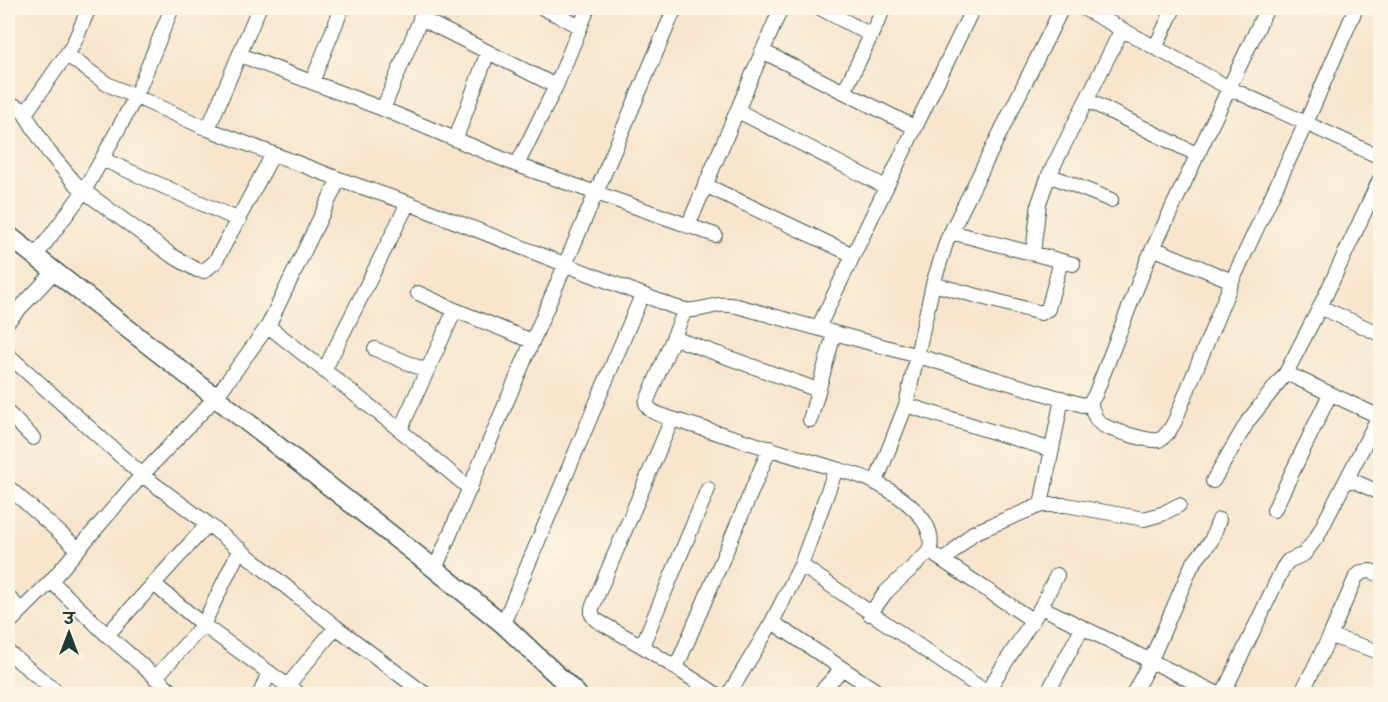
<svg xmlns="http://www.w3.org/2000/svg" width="1388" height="702" font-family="'Balsamiq Sans','Playpen Sans Deva',sans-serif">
  <rect width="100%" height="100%" fill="#fcf5e5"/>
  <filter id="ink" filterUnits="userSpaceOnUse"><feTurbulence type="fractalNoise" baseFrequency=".0167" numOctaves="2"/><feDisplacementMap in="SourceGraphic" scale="12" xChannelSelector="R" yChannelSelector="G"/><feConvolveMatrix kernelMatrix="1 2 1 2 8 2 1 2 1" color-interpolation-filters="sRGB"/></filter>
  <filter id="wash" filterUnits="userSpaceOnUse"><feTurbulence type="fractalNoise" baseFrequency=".008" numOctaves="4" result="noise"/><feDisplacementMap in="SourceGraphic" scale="24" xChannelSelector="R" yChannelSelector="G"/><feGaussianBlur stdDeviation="1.35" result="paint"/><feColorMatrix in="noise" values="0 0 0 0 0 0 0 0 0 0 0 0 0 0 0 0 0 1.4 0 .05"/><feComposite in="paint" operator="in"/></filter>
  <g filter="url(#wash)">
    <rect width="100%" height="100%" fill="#f7e5cc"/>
  </g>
  <g filter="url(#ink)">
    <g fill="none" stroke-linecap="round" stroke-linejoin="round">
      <defs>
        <path id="street" d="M543,8L579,26
          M820,8L871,35
          M1083,8L1229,88L1380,157
          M420,18L556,86
          M1155,48L1174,8
          M762,51L914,127
          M67,55L107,84L208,129L339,179L408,203L669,305C677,308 685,311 693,310C713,308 715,302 737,306L918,356L1083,405L1090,403L1095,395L1148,259L1267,8
          M240,55L383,109L517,165L715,235
          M312,82L342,8
          M844,92L884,8
          M1087,100L1198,155
          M8,103L20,108L25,114L48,151L74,182L84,191L171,255L197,270L204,271L215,262L273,154
          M383,109L425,8
          M738,111L886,187
          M25,114L73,45L89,8
          M208,129L259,8
          M456,138L488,52
          M102,159L239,220
          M517,165L556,86L588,8
          M1049,175L1111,200
          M705,185L853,255
          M688,226L781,8
          M951,232L1073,264
          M1153,248L1232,281
          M1033,253L1039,203L1049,175L1122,29
          M35,257L84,191L102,159L135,98L172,8
          M933,284L1041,313L1048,309L1061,261
          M418,293L455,310
          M1320,307L1380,334
          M685,310L646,403C649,413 662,415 672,419L836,469L801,565L772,622L729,694
          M8,321L54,272
          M268,326L400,430L470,489
          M818,328L973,8
          M674,338L818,390
          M375,349L427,371
          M8,355L142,475L208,524L336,627L425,694
          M324,371L408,203
          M1286,373L1380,417
          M1090,403C1093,410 1094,419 1101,424C1108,429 1149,442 1159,440C1166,437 1170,429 1174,423L1232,281L1306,123L1356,8
          M906,405L1052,450
          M8,413L33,438
          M672,419L592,608V615L596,620L642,646L716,694
          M810,420L834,334
          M400,430L455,310L532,341
          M836,469C850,473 864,476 876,483C900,495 939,521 929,552L886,592L870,614
          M1347,478L1380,493
          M1213,481L1248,421L1286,373L1320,307L1380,179
          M876,482L906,405L933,284L947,240L1062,8
          M8,487L78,549
          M1041,505L1062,398
          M1274,510L1330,394
          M936,556L1032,620
          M944,561L973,533L1041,505H1066L1144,519L1162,514L1179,505
          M801,565L989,694
          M435,569L675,8
          M1380,575L1371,571L1362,572L1356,577L1330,636L1380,652
          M51,581L107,635L175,694
          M154,584L203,625L299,694
          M8,597L21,610
          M1041,607L1218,694
          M772,622L881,694
          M8,624L51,581L142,475L216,397L268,326L339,179
          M503,624L642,295
          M107,635L208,524
          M642,646L708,489
          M8,652L59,694
          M676,668L770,448
          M155,678L203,625L240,549
          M288,685L336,627
          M986,693L1041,607L1057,575
          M260,694L269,672
          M819,694L842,669
          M1047,694L1082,628
          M1133,694L1150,662L1192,565L1211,541L1219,520
          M1223,694L1283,568L1288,561L1304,554L1317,537L1379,416
          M1301,694L1330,636"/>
        <path id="secondary" d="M8,235L435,569L503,624L577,694"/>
      </defs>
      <use href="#street" stroke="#3f564b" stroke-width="16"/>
      <use href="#secondary" stroke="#3f564b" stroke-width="21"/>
      <use href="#street" stroke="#fff" stroke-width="14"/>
      <use href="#secondary" stroke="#fff" stroke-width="18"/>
    </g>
  </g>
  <rect width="1388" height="702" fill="none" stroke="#fcf5e5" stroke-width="30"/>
  <g transform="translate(69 633)" stroke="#fcf5e5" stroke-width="4.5" paint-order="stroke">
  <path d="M0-4.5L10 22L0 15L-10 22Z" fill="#1f3d34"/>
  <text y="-9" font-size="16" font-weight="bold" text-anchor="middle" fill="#1f3d34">उ</text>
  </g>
</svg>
